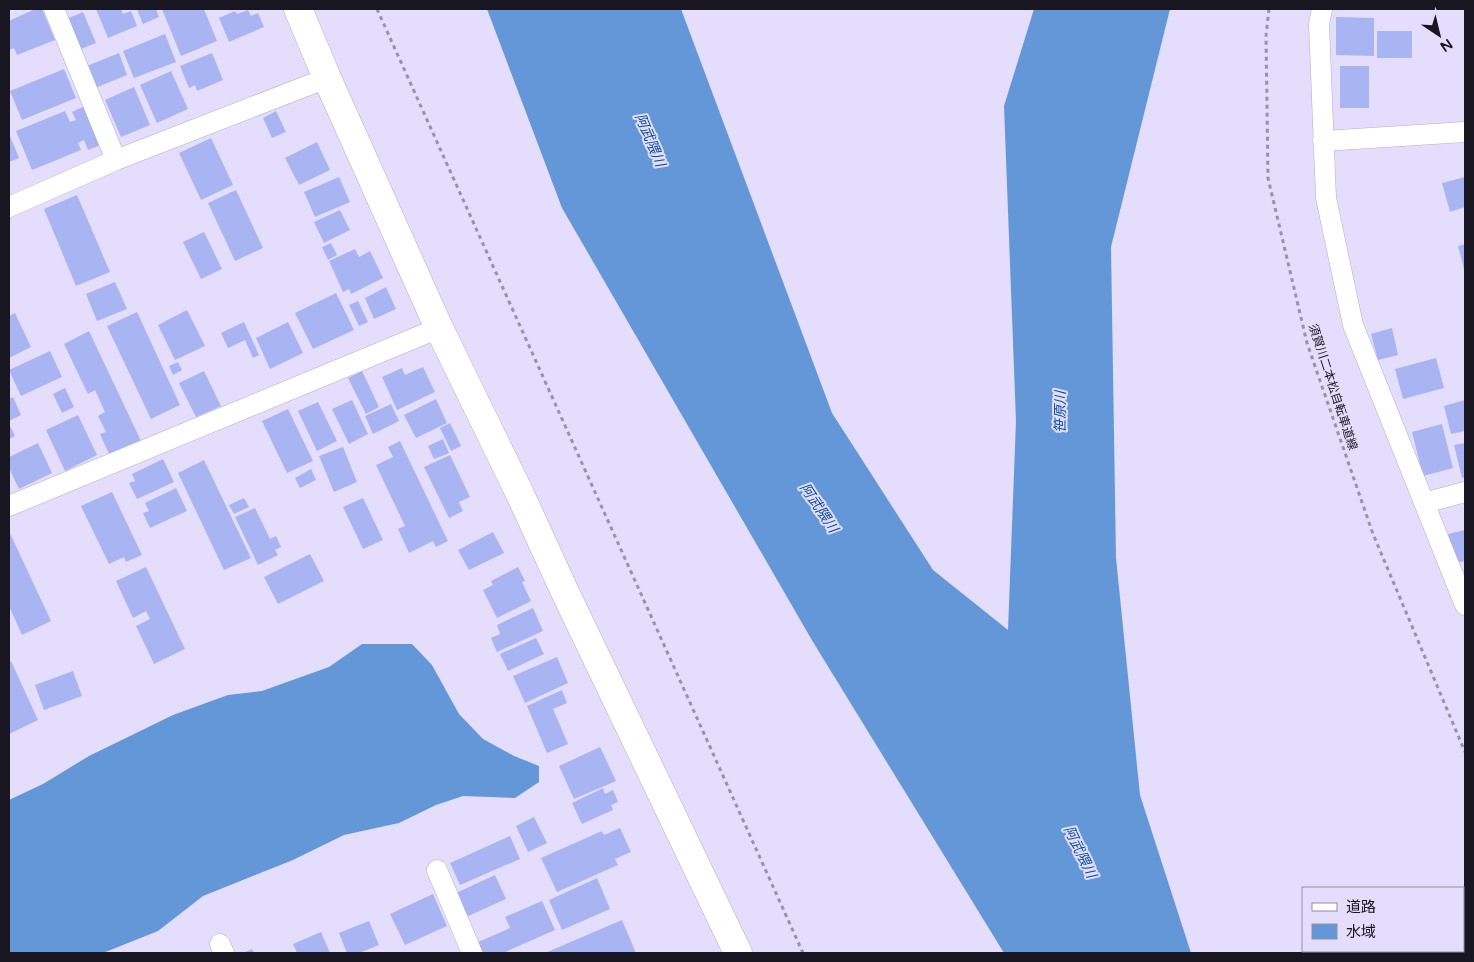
<svg xmlns="http://www.w3.org/2000/svg" width="1474" height="962" font-family="'Varela Round','Noto Sans JP',sans-serif">
  <rect width="100%" height="100%" fill="#e4ddfb"/>
  <path fill="#6497d7" d="M487,9H681L832,413L933,570L1008,630L1016,421L1004,106L1034,9H1170L1111,247L1116,558L1140,795L1191,953H1004L813,642L562,208Z
    M362,644H412L432,665L459,714L483,739L514,756L539,766V782L515,798L463,796L436,805L399,823L344,835L293,860L203,896L158,931L103,953H9V800L43,784L89,756L173,715L228,695L262,691L329,667Z"/>
  <path fill="#a9b5f2" d="M35,9H42L55,40L17,55L14,48L9,50V21Z
    M96,9H121L123,14L131,11L137,26L108,38Z
    M137,9H156L159,17L143,24Z
    M162,9H204L217,41L181,56Z
    M248,10L251,16L258,13L264,27L229,42L219,18L235,11L237,14Z
    M83,12L96,43L79,50L66,19Z
    M1336,17L1374,18V56L1336,55Z
    M1377,31H1412V58H1377Z
    M165,34L176,62L134,78L123,51Z
    M119,53L127,75L95,88L87,66Z
    M212,53L223,80L197,91L195,85L189,88L180,66Z
    M1340,66H1369V108H1340Z
    M64,69L76,98L22,120L10,91Z
    M171,71L188,109L157,123L140,85Z
    M134,87L150,125L121,137L105,100Z
    M85,106L101,145L88,150L84,140L78,143L81,150L32,170L16,131L65,111L70,122L76,120L72,112Z
    M276,111L286,132L272,138L263,118Z
    M10,136L19,158L9,162V137Z
    M211,138L233,185L201,200L179,153Z
    M317,142L330,170L299,185L285,158Z
    M339,177L350,202L315,217L304,192Z
    M1465,177V207L1450,212L1442,183Z
    M236,190L263,248L235,261L208,203Z
    M77,195L110,272L76,286L44,209Z
    M340,210L350,230L324,243L314,222Z
    M204,232L222,269L201,279L183,242Z
    M331,243L337,255L328,260L322,247Z
    M1465,244V273L1458,246Z
    M355,249L359,257L370,251L383,278L351,294L349,289L343,292L329,261Z
    M115,282L127,309L97,321L86,294Z
    M386,287L396,309L374,319L365,298Z
    M336,293L354,330L313,349L295,313Z
    M358,301L368,322L359,326L349,305Z
    M187,310L205,346L175,360L158,325Z
    M137,312L180,405L151,419L107,326Z
    M15,313L31,347L9,358V316Z
    M244,322L259,355L253,358L245,340L228,348L221,333Z
    M288,322L303,353L270,369L256,338Z
    M1392,328L1398,355L1378,360L1371,334Z
    M89,331L141,441L110,456L100,434L106,432L98,416L105,412L95,390L88,394L64,344Z
    M50,351L62,377L21,396L9,370Z
    M1436,358L1444,388L1403,399L1395,369Z
    M178,362L182,370L173,375L169,366Z
    M423,367L435,392L397,410L382,377L402,368L405,375Z
    M204,371L221,406L196,417L179,383Z
    M362,371L379,407L366,414L348,378Z
    M65,388L74,407L62,413L53,394Z
    M13,397L21,415L9,421V399Z
    M436,399L447,423L416,438L404,415Z
    M352,400L368,434L349,444L332,409Z
    M1465,400V431L1451,434L1444,406Z
    M318,402L337,441L317,451L298,411Z
    M391,404L399,421L373,434L365,416Z
    M288,409L313,461L287,473L262,421Z
    M78,415L97,455L65,471L46,430Z
    M450,423L461,446L451,451L440,428Z
    M9,424L15,436L9,439Z
    M1442,424L1453,468L1423,476L1412,432Z
    M443,439L449,453L434,459L428,446Z
    M400,441L448,541L436,547L433,541L409,553L398,529L405,526L376,465L393,457L388,447Z
    M38,443L52,473L19,489L9,468V457Z
    M1465,443V477L1462,478L1454,445Z
    M343,447L357,482L334,492L319,456Z
    M450,455L470,497L459,502L463,511L449,518L424,467Z
    M163,459L174,482L137,499L129,483L135,481L132,474Z
    M204,460L251,558L224,570L178,473Z
    M311,469L316,480L300,488L295,478Z
    M176,488L187,511L150,528L143,513L149,511L145,503Z
    M112,492L142,555L126,562L124,557L109,564L81,506Z
    M244,498L249,507L234,514L229,505Z
    M363,498L383,540L363,549L343,507Z
    M255,508L270,539L276,536L281,547L275,550L278,555L258,565L235,517Z
    M1465,530V561L1456,563L1448,534Z
    M9,531L51,621L22,635L9,606Z
    M493,532L504,553L469,570L458,550Z
    M310,554L324,581L278,604L264,577Z
    M146,567L185,649L154,664L136,626L150,619L146,611L133,618L116,581Z
    M518,567L525,581L522,582L531,601L497,618L483,590L493,585L491,581Z
    M533,608L543,631L497,652L491,638L500,634L497,625Z
    M536,638L544,654L508,671L500,654Z
    M557,657L568,683L525,703L513,676Z
    M9,661H11L38,720L9,734Z
    M73,671L82,696L44,710L35,685Z
    M562,690L567,703L553,709L568,744L547,753L527,706Z
    M600,747L616,781L574,799L559,766Z
    M603,788L605,794L613,790L618,802L611,805L613,810L582,824L572,803Z
    M534,817L547,843L528,852L516,826Z
    M620,828L631,852L615,859L618,865L557,892L541,858L602,831L604,835Z
    M510,836L520,859L460,885L450,863Z
    M495,875L506,899L466,917L456,893Z
    M597,878L610,909L562,930L549,900Z
    M433,894L447,926L405,945L390,914Z
    M542,901L555,930L503,953H481L476,943L510,928L505,917Z
    M622,920L636,953H545Z
    M369,921L379,945L359,953H347L339,933Z
    M321,932L330,953H297L293,944Z
    M252,949L254,953H243Z"/>
  <g fill="none" stroke-linecap="round" stroke-linejoin="round">
    <defs>
      <path id="street" d="M54,9L116,160
        M1322,9L1319,24L1326,198L1353,325L1465,605
        M1323,141L1465,132
        M9,207L116,160L327,78
        M1424,503L1465,492
        M9,506L439,328
        M437,870L472,953
        M220,944L224,953"/>
      <path id="secondary" d="M298,9L327,78L439,328L520,494L564,590L738,953"/>
    </defs>
    <use href="#street" stroke="#b4adca" stroke-width="21"/>
    <use href="#secondary" stroke="#b4adca" stroke-width="29"/>
    <path stroke="#9893aa" stroke-width="3" stroke-dasharray="4 4" stroke-linecap="butt" d="M377,9L803,953
      M1269,9L1266,36L1268,178L1307,343L1373,534L1465,752"/>
    <use href="#street" stroke="#fff" stroke-width="20"/>
    <use href="#secondary" stroke="#fff" stroke-width="28"/>
  </g>
  <g text-anchor="middle" dominant-baseline="central" stroke-width="4" stroke-linejoin="round" paint-order="stroke">
    <g font-size="12" fill="#181620" stroke="#e4ddfb">
      <text transform="translate(1333 387) rotate(72)">須賀川二本松自転車道線</text>
    </g>
    <g font-size="14" font-style="italic" fill="#034e9b" stroke="#e4ddfb">
      <text transform="translate(650 140) rotate(67)">阿武隈川</text>
      <text transform="translate(1060 412) rotate(-90)">笹原川</text>
      <text transform="translate(819 508) rotate(56)">阿武隈川</text>
      <text transform="translate(1080 852) rotate(64)">阿武隈川</text>
    </g>
  </g>
  <rect width="1474" height="962" fill="none" stroke="#181620" stroke-width="20"/>
  <rect x="1302" y="887" width="162" height="65" fill="#e4ddfb" stroke="#928da3"/>
  <rect x="1312" y="903" width="25" height="8" fill="#ffffff" stroke="#928da3"/>
  <text x="1346" y="912" font-size="15" fill="#181620">道路</text>
  <rect x="1312" y="924" width="25" height="15" fill="#6497d7" stroke="#928da3"/>
  <text x="1346" y="937" font-size="15" fill="#181620">水域</text>
  <g transform="translate(1439 35) rotate(145)" stroke="#e4ddfb" stroke-width="4" paint-order="stroke">
  <path d="M0-4L9 19L0 12L-9 19Z" fill="#181620"/>
  <text y="-8" font-size="14" font-weight="bold" text-anchor="middle" fill="#181620">N</text>
  </g>
</svg>
